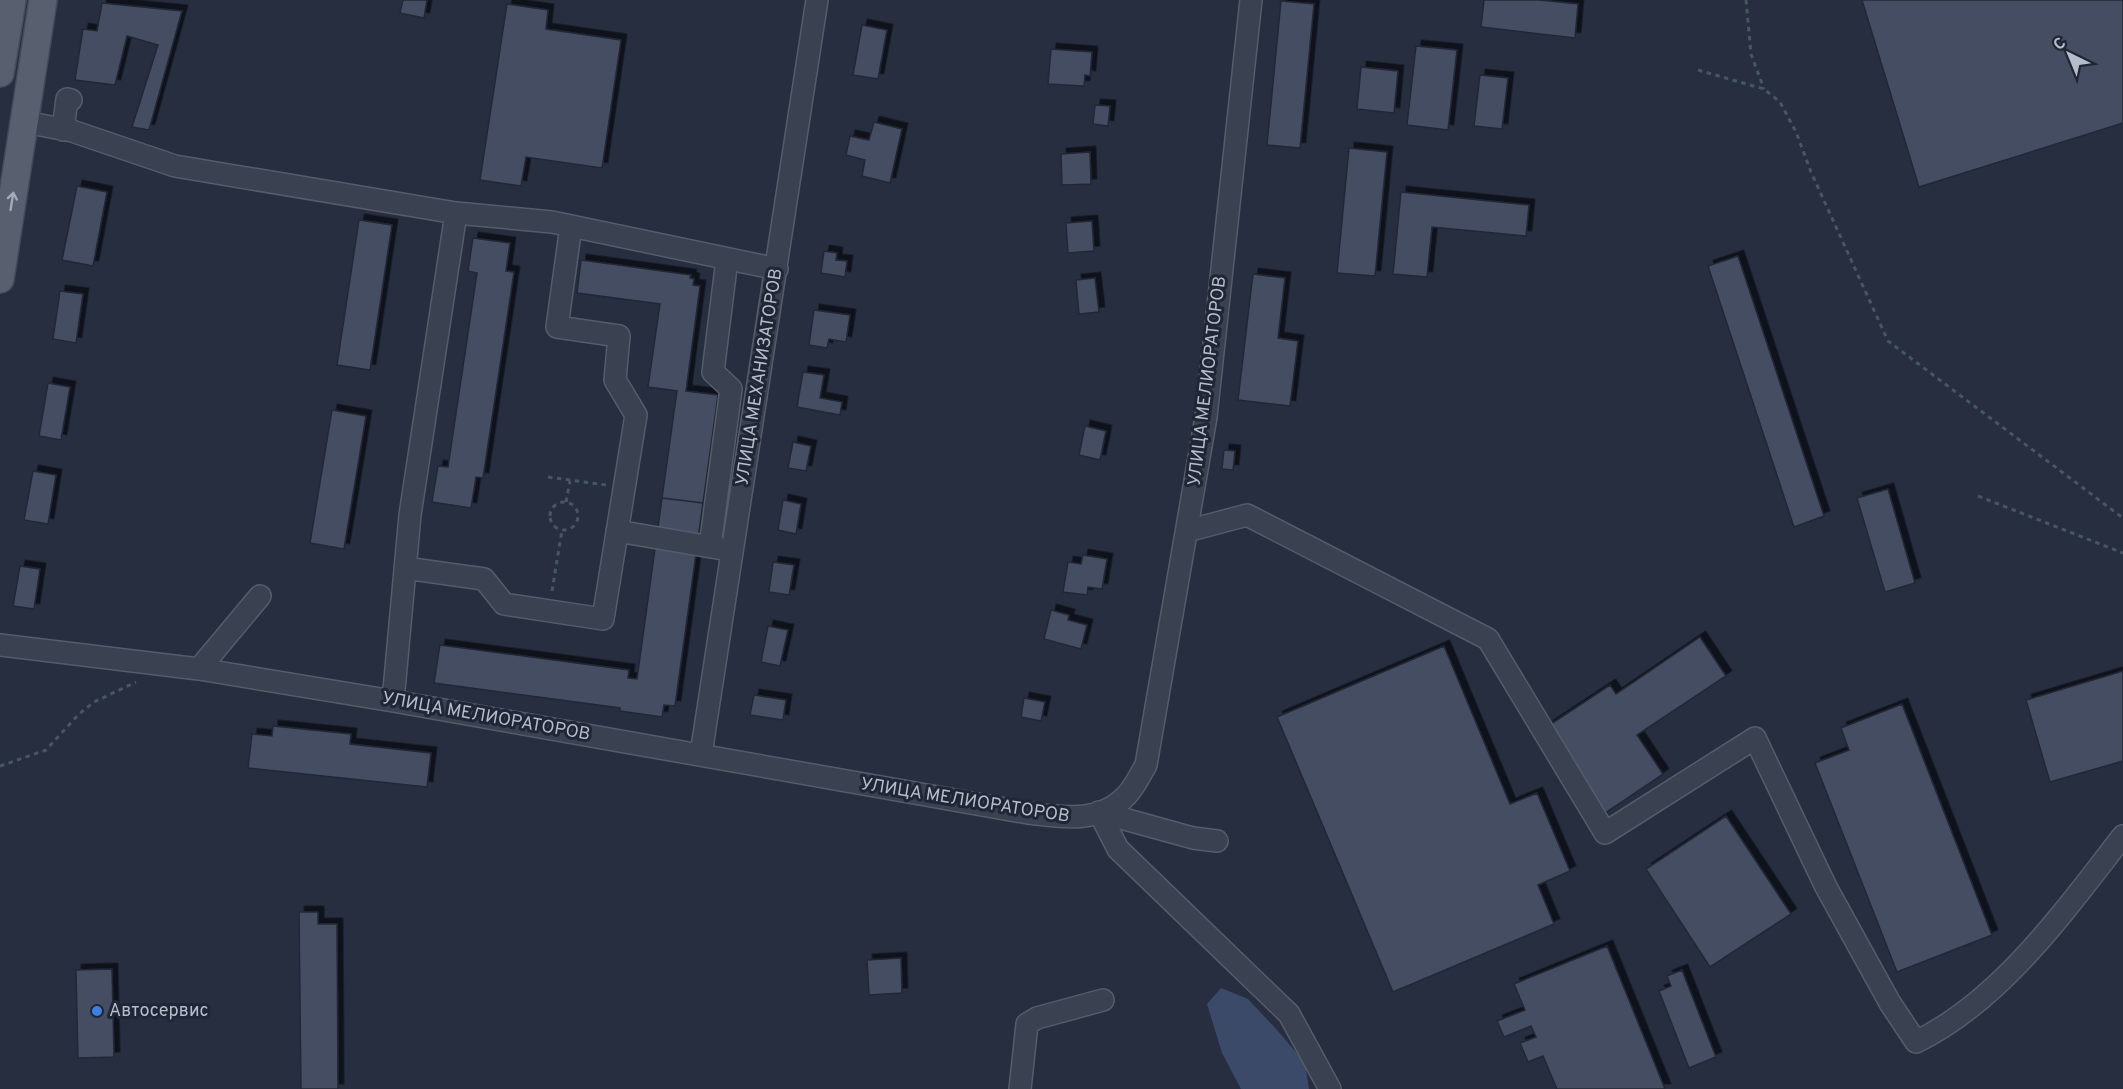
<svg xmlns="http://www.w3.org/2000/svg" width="2123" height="1089" font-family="Overpass,sans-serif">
  <defs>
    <filter id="shadow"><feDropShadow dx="5.5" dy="-5.5" stdDeviation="0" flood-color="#0009"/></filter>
  </defs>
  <rect width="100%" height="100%" fill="#262e40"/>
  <path fill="#3c4a69" d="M1221,988L1248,999L1277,1030L1305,1063L1309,1089H1241L1222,1053L1207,1004Z"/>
  <path fill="#454e62" stroke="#212837" stroke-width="1.5" filter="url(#shadow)" d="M403,0H427L424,18L400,13Z
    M1484,0H1539L1578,4L1575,38L1481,27Z
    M1862,0H2123V123L1919,187Z
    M1281,1L1314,4L1300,148L1267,145Z
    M102,3L182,11L149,130L132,127L158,45L127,36L115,85L75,80L83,29L97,31Z
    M507,4L548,10L546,29L621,40L602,168L526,157L521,186L480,180Z
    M862,25L887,30L878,79L853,75Z
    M1416,46L1457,50L1448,130L1407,125Z
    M1051,49L1092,52L1090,76L1085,75L1084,86L1048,84Z
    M1361,67L1398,71L1394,113L1357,109Z
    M1480,75L1508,78L1502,129L1474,126Z
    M1095,105L1110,106L1108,126L1093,124Z
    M874,122L902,129L890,183L862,176L865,160L846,155L850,136L869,140Z
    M1349,148L1387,152L1375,276L1337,273Z
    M1090,152L1091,184L1062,185L1061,154Z
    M77,186L107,192L93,266L62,260Z
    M1401,192L1529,205L1526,236L1432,227L1427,277L1393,274Z
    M359,220L392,225L370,370L337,365Z
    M1092,221L1094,251L1068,253L1066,223Z
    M473,238L510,243L506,271L514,272L483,478L476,477L471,508L432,502L438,466L448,467L477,273L468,271Z
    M824,251L837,253L836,260L847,261L845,277L821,273Z
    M1738,256L1824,516L1794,527L1708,266Z
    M581,260L691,275L690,278L694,279L693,285L700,286L686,391L718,395L703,503L662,498L677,391L648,387L660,304L577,293Z
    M1253,274L1285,278L1278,338L1298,341L1290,406L1238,400Z
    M1095,278L1099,312L1079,314L1076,280Z
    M60,291L83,294L76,343L53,339Z
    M814,310L850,315L846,342L829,339L827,348L809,345Z
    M803,372L824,375L820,398L842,402L840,415L797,407Z
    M48,383L70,387L61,440L39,436Z
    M332,410L366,416L344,549L310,543Z
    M1085,426L1106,431L1100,460L1079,455Z
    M793,442L811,446L806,471L788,468Z
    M1224,450L1235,451L1233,470L1222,469Z
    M33,471L56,475L48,524L24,520Z
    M1888,489L1915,583L1885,592L1857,498Z
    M662,498L703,503L675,706L664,705L662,717L620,711V708L434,683L440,645L629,670L628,678L637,679Z
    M783,500L801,504L796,534L778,530Z
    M1083,555L1107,559L1102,589L1088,587L1087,595L1063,592L1068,562L1081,564Z
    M773,562L794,565L789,595L769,592Z
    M20,566L40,569L34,609L13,606Z
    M1051,610L1069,615L1068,620L1087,625L1081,649L1044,639Z
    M768,626L788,630L780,666L761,662Z
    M1700,637L1726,676L1637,735L1663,774L1605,813L1548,726L1610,685L1616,694Z
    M1444,646L1510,804L1537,793L1570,871L1538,885L1554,924L1393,992L1277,717Z
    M2123,671V761L2050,782L2026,700Z
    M754,695L786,700L783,720L750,715Z
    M1024,698L1045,702L1041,721L1021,717Z
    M1902,704L1992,935L1897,972L1815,763L1849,750L1841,728Z
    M273,726L351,734L350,744L431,753L427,787L248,768L252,734L272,736Z
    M1726,816L1791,914L1710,967L1646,869Z
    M299,912H318V924H337L338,1089H301Z
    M1607,946L1665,1089H1557L1543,1056L1528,1062L1520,1043L1536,1037L1531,1026L1504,1037L1497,1021L1525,1010L1514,984Z
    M901,958L902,993L869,995L867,960Z
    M112,969L114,1057L78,1058L76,970Z
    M1682,970L1716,1057L1689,1068L1659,991L1671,986L1667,976Z"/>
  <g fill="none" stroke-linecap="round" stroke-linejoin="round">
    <defs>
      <path id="minor" d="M25,122L72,131L175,166L456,213L552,222L777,269
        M63,130L67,99L71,100
        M617,531L723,549
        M1187,531L1247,515L1488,639L1605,833L1755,738L1826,887L1890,1003L1916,1042C2002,1000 2065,910 2123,836
        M710,546L731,389L713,372L727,259
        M405,568L484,579L504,604L603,619L636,415L615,380L619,336L557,327L571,226
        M0,645L199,669L393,701L1028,813C1061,817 1099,824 1126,796C1134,788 1140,775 1146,765L1206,417L1251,0
        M199,669L260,596
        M393,701L410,515L456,213
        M701,754L817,0
        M1217,841L1193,838L1099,812L1118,849L1289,1014L1330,1089
        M1020,1089L1027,1024L1037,1018L1103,1000"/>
      <path id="major" d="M0,73L12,0
        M0,279L43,0"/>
    </defs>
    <use href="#minor" stroke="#555c6a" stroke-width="24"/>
    <use href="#major" stroke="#444a59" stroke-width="30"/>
    <path stroke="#46585e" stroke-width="3" stroke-dasharray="4.5 4.5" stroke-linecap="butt" d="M1746,0L1751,54L1764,89
      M1698,70L1764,89L1780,102L1796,132L1811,172L1888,341L2123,518
      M548,477L606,485
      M1978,496L2123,553
      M550 516a14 14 0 1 1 28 0a14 14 0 1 1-28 0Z
      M566,502L570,481
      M552,591L562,530
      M0,766L46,750L79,714L94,702L136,682"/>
    <use href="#minor" stroke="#3a4150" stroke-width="21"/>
    <use href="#major" stroke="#586070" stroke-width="27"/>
  </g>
  <defs><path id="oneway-shaft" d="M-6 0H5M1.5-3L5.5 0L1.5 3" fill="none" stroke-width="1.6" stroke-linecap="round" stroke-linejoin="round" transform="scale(1.5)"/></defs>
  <use stroke="#a4aab8" href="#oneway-shaft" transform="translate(12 201) rotate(-81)"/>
  <circle fill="#3f7fe0" stroke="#1f2635" stroke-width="2" cx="97" cy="1011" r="6"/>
  <g text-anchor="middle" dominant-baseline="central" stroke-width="6" stroke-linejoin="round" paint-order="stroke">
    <g font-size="18" fill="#b7bcca" stroke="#1f2635">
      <text transform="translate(760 377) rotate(-81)">УЛИЦА МЕХАНИЗАТОРОВ</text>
      <text transform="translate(1208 381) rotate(-83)">УЛИЦА МЕЛИОРАТОРОВ</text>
      <text transform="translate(486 717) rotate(10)">УЛИЦА МЕЛИОРАТОРОВ</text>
      <text transform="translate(965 801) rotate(9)">УЛИЦА МЕЛИОРАТОРОВ</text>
    </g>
    <g font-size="18" fill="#b7bcca" stroke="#1f2635" text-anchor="start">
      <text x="109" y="1011">Автосервис</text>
    </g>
  </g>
  <g transform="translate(2069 54) rotate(317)" stroke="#1f2635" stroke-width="4.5" paint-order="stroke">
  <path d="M0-4.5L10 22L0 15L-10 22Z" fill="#b7bcca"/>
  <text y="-9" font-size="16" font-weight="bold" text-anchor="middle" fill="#b7bcca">С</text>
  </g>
</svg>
